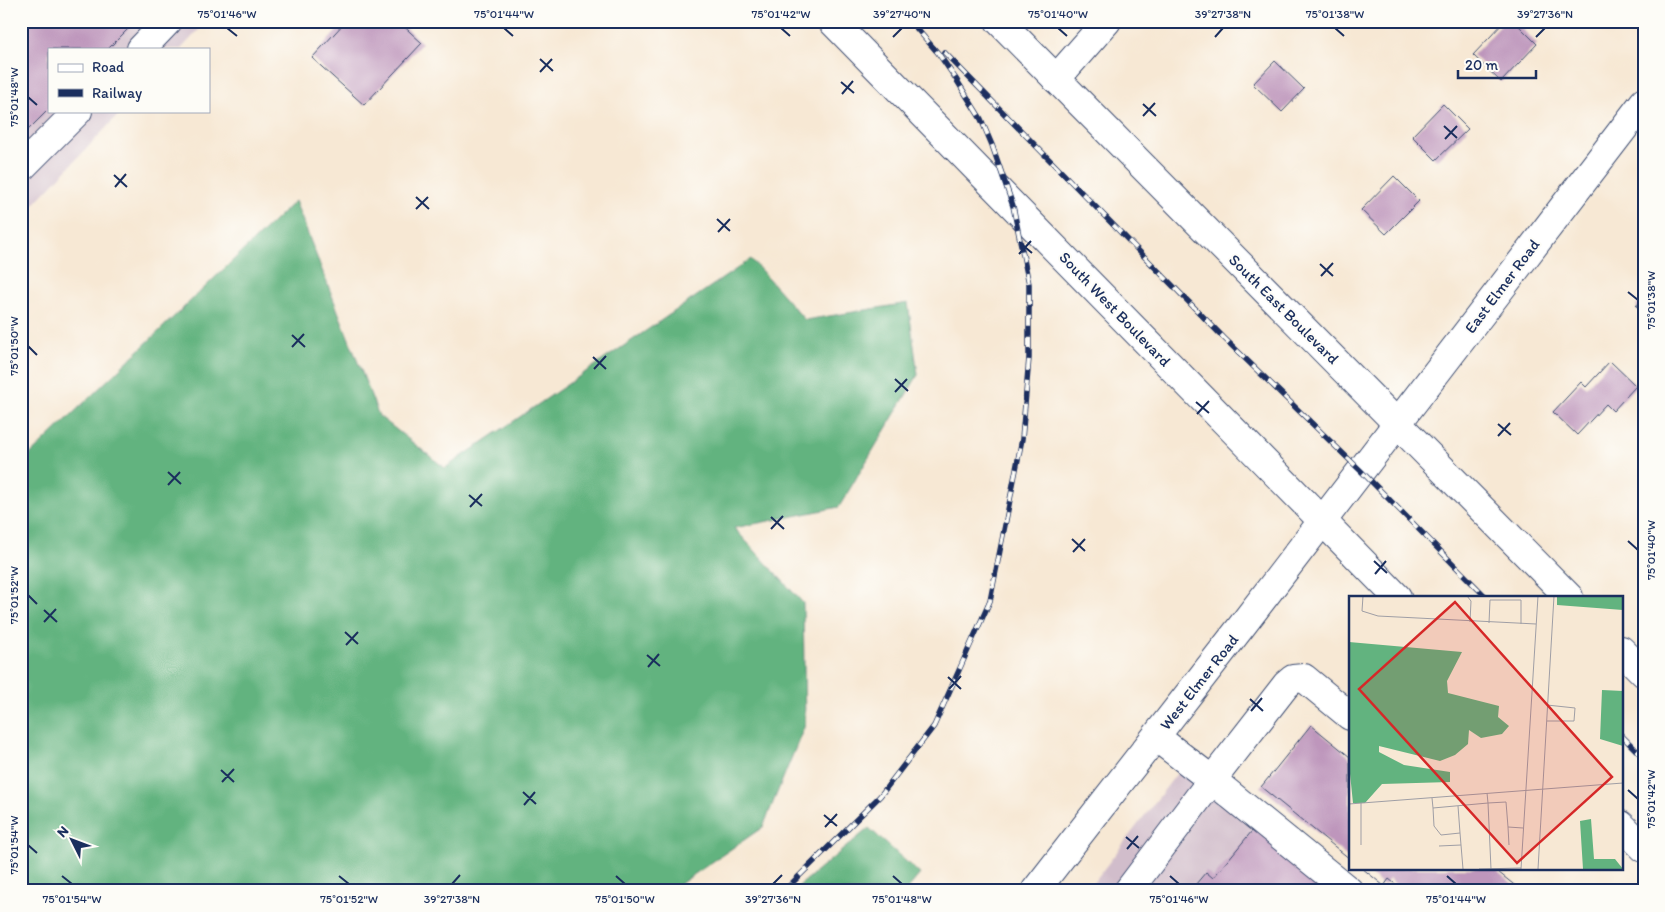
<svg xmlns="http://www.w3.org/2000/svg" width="1665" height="912" font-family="Itim,sans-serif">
  <rect width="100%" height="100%" fill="#fdfcf7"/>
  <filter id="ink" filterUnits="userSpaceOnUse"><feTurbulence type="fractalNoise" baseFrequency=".02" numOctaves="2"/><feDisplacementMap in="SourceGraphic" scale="10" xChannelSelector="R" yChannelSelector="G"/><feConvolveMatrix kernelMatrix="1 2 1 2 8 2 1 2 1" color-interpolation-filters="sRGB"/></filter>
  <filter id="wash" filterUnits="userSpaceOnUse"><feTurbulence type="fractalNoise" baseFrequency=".0096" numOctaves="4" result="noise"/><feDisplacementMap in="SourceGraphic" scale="20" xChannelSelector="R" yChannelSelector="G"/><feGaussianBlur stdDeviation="1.12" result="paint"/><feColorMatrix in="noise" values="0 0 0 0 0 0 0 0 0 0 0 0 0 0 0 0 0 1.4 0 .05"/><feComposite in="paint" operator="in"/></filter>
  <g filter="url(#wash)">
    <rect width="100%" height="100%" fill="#f7e8d4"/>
    <path fill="#d1bdcb" d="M21,21H207L181,49H49V111H122L21,218Z
      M1184,764L1350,891H1087Z"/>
    <path fill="#62b37f" stroke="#3e716e" d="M295,201L379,416L445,468L751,259L805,320L908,303L918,375L839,507L734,528L803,603L805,725L763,827L670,891H21V463Z
      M869,828L920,874L906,891H793Z"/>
    <g id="blocks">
      <path fill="#be96bc" d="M21,21H136L108,49H49V109L21,137Z
        M346,21H398L422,43L364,105L312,58Z
        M1505,21H1514L1537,44L1501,82L1473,55Z
        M1275,61L1304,89L1282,112L1253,84Z
        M1443,104L1468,129L1436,160L1412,136Z
        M1394,176L1419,201L1386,234L1361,210Z
        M1644,297V313L1636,306Z
        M1610,361L1636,386L1613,411L1606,404L1577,435L1553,412L1581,382L1586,387Z
        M1311,725L1350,757V859L1261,787Z
        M1257,825L1330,891H1190L1206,872L1213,878Z
        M1362,868H1493L1518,888L1516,891H1404L1389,879L1384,886Z"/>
    </g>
  </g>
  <g filter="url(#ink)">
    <use href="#blocks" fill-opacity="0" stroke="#3c4b70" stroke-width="1"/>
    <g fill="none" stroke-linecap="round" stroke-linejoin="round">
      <defs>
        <path id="minor" d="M141,49L168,21
          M1056,79L1107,21
          M21,168L78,111
          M1035,891L1241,627L1644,102
          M1128,891L1212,780L1156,737
          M1349,891L1212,780L1286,685L1293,679L1304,678L1350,716"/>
        <path id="major" d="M832,21L1397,597
          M999,21L1569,597
          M1621,650L1644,673
          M1621,825L1644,848"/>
      </defs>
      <use href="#minor" stroke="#3c4b70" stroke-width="30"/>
      <use href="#major" stroke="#3c4b70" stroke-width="30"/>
      <use href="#minor" stroke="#fff" stroke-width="28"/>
      <use href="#major" stroke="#fff" stroke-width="28"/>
      <defs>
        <path id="rail" d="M944,52L1224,338L1361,471L1486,597
          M1621,735L1644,758
          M784,891L880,796L934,726L990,601L1022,439L1029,358V284L1013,206L992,145L981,119L956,79L938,53L910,21"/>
      </defs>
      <use href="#rail" stroke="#1b2f5e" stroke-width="5.5"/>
      <use href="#rail" stroke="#fdfcf7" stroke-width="4" stroke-dasharray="11" stroke-linecap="butt"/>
    </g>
  </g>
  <path fill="none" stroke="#1b2f5e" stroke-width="2" d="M227,28L237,36M504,28L513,36M781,28L790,36M1058,28L1067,36M1335,28L1344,36M893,37L902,28M1215,37L1223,28M1536,37L1545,28M540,59L553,71M540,72L552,59M841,82L854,93M842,94L853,81M28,97L37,105M1143,104L1156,116M1143,116L1155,103M1444,126L1457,138M1445,139L1457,126M114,175L127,187M115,187L126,174M416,197L429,209M416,209L428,197M717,219L730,231M718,232L730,219M1019,242L1032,253M1019,254L1031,241M1320,264L1333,276M1321,276L1333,263M1628,292L1638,300M292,335L305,347M28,346L37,355M292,347L304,334M593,357L606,369M594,369L606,356M895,379L908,391M895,392L907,379M1196,402L1209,413M1197,414L1209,401M1498,424L1511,435M1498,436L1510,423M168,472L181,484M168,485L180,472M469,495L482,506M470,507L482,494M771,517L784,529M771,529L783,516M1072,539L1085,551M1628,541L1638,550M1073,552L1085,539M1374,561L1387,573M1375,574L1386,561M28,595L37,604M44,610L57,622M44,622L56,609M345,632L358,644M346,645L358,632M647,655L660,666M648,667L659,654M948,677L961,689M949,689L961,676M1250,699L1263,711M1251,711L1262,698M221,770L234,782M222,782L234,769M1628,790L1638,799M523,792L536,804M524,805L535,792M824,815L837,826M825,827L837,814M1126,837L1139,848M28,845L37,853M1127,849L1138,836M62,876L72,884M339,876L349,884M616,876L625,884M893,876L902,884M1170,876L1179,884M1447,876L1456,884M452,884L460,875M773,884L782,875"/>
  <g text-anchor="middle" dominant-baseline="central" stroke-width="4" stroke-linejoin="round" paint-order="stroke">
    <g font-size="16" fill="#1b2f5e" stroke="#fdfcf7">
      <text transform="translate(1502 286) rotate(-53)">East Elmer Road</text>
      <text transform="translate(1115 309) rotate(46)">South West Boulevard</text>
      <text transform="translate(1284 309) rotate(45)">South East Boulevard</text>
      <text transform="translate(1199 682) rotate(-52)">West Elmer Road</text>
    </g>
  </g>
  <g transform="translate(1349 596)">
    <rect width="274" height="274" fill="#f7e8d4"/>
    <path d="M208,0H274V14L208,9ZM0,46L113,56L98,85L99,97L150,110L149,121L160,130L153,138L132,142L120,134L119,148L106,159L91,165L30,150V156L55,169L101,176V186L33,188L16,207H4L0,168ZM253,94L274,95V150L251,143ZM242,223L245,263H266L274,273H234L231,225Z" fill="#62b37f"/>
    <path fill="none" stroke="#9f9ea5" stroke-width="1" d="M14,0L13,15L29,20L187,28M118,0L122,5L121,26M140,27L141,4H172V28M198,125H225L226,112L198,109M83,202L84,212L139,207L138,197M12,207V249M0,208L274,187M84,212L85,230L92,239L111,237L109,210M159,231L160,249M111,237L114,273M90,250L112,249M130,273L172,272M142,273L139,207L157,206L159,231L174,232M172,273L189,0M189,273L205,0"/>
    <path fill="#d62828" fill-opacity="0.15" stroke="#d62828" stroke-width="2.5" d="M106,6L263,181L168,267L10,93Z"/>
    <rect width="274" height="274" fill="none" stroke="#1b2f5e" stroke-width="2.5"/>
  </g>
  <rect width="1665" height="912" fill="none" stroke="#fdfcf7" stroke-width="55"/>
  <rect x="48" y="48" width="162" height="65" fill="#fdfcf7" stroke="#a3aaba"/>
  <rect x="58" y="64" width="25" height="8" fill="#ffffff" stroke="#a3aaba"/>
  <text x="92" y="72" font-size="15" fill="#1b2f5e">Road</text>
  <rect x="58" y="89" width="25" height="8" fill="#1b2f5e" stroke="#a3aaba"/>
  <text x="92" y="98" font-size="15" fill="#1b2f5e">Railway</text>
  <g transform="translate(72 840) rotate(312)" stroke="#fdfcf7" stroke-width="4" paint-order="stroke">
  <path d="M0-4L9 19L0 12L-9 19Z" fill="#1b2f5e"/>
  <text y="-8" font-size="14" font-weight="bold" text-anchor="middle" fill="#1b2f5e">N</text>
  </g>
  <path d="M1458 70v8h78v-8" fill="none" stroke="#1b2f5e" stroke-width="2.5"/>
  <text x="1465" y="70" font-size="15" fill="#1b2f5e" stroke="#fdfcf7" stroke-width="4" paint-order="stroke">20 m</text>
  <rect x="28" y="28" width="1610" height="856" fill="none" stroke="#1b2f5e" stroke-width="2"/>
  <g font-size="12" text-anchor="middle" fill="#1b2f5e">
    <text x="227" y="18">75°01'46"W</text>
    <text x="504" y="18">75°01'44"W</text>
    <text x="781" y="18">75°01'42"W</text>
    <text x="902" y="18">39°27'40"N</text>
    <text x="1058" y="18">75°01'40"W</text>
    <text x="1223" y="18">39°27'38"N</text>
    <text x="1335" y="18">75°01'38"W</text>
    <text x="1545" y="18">39°27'36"N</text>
    <text transform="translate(14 97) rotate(-90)" y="4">75°01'48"W</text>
    <text transform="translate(1651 300) rotate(-90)" y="4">75°01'38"W</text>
    <text transform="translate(14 346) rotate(-90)" y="4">75°01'50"W</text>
    <text transform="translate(1651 550) rotate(-90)" y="4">75°01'40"W</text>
    <text transform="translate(14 595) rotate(-90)" y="4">75°01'52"W</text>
    <text transform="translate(1651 799) rotate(-90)" y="4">75°01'42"W</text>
    <text transform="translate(14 845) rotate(-90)" y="4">75°01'54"W</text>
    <text x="72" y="903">75°01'54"W</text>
    <text x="349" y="903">75°01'52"W</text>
    <text x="452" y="903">39°27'38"N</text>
    <text x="625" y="903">75°01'50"W</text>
    <text x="773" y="903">39°27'36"N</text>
    <text x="902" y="903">75°01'48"W</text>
    <text x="1179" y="903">75°01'46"W</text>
    <text x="1456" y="903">75°01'44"W</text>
  </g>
</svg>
